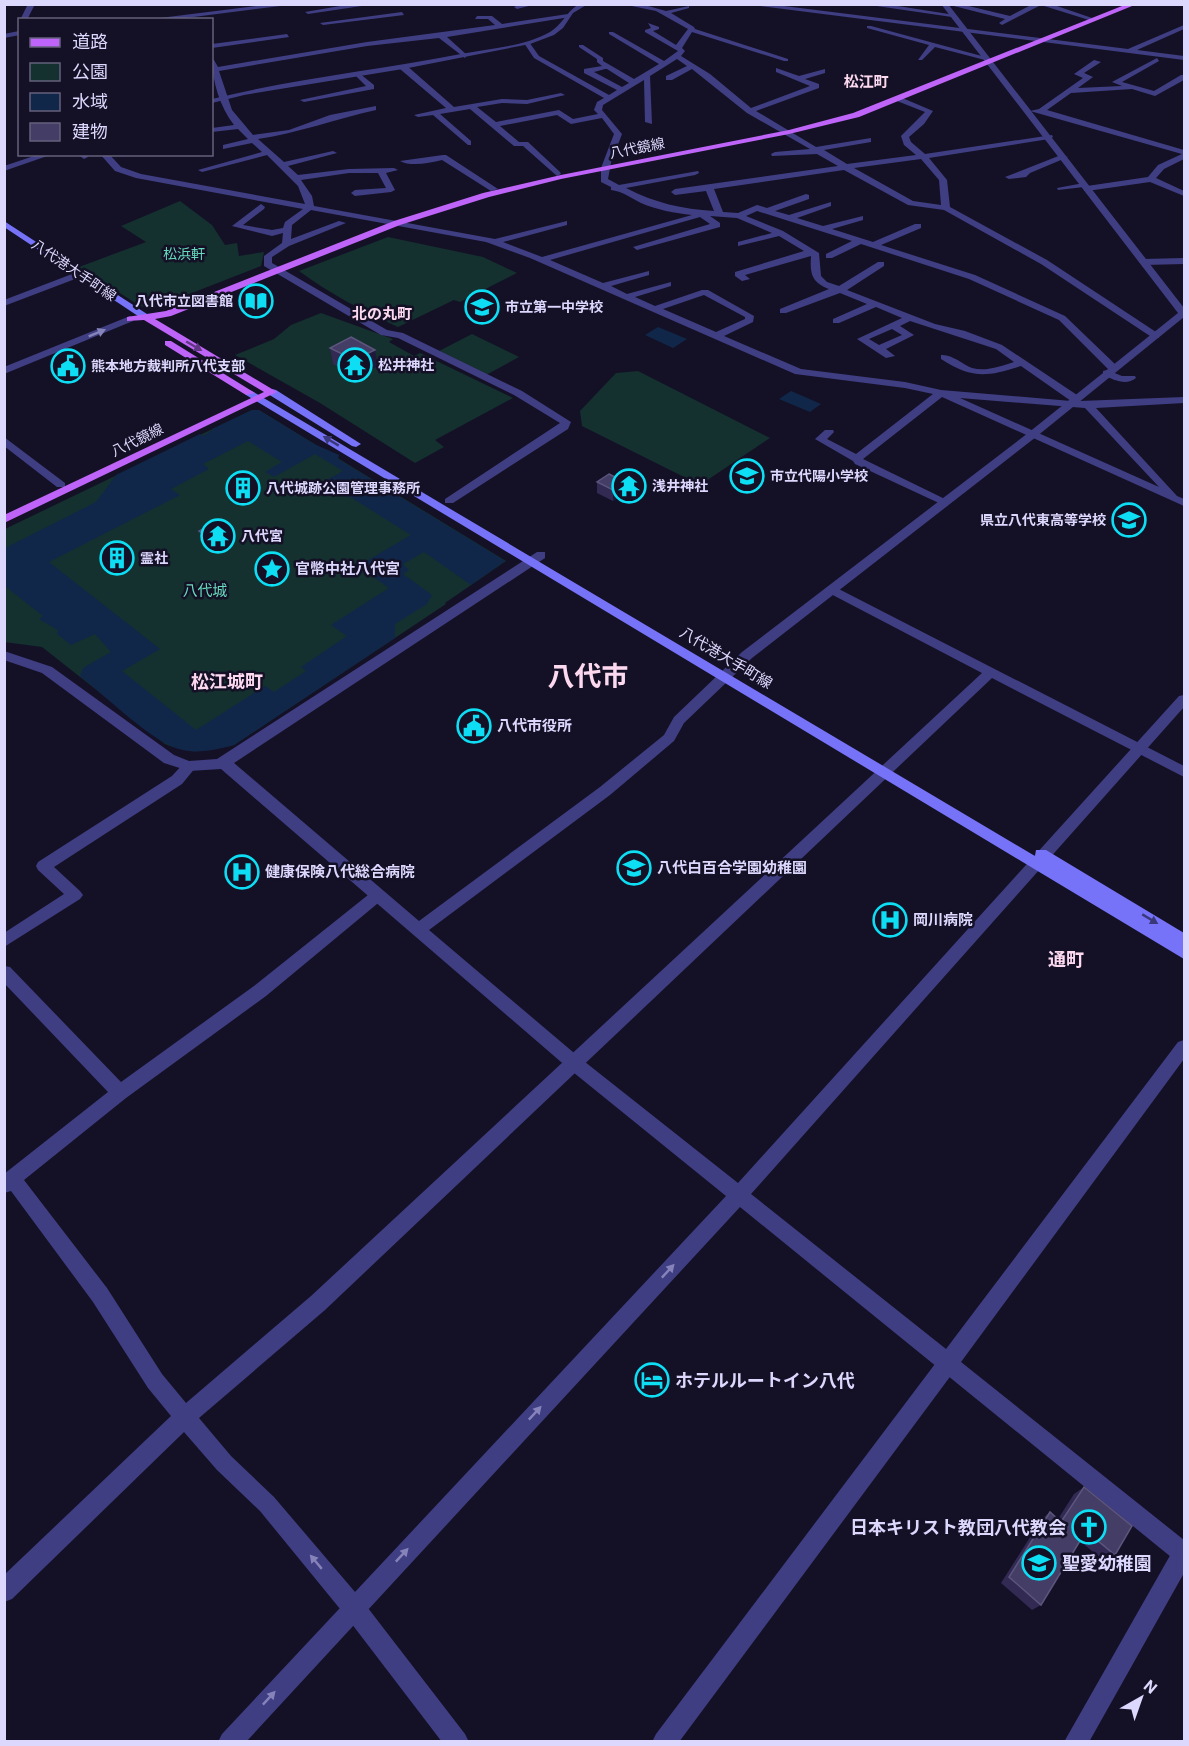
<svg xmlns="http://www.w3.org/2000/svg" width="1189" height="1746" font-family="Roboto,'Noto Sans JP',sans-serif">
  <rect width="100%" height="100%" fill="#141126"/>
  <path fill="#14302f" d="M180,201L212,225L225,245L237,243L239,256L264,252L261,266L151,309L140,306L79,267L146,242L121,226Z
    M388,237L483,257L517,273L460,302L454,300L398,327C363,311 330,294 299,271Z
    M321,313L393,339L389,342L414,356L420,353L513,398L435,440L444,447L415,463L320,403L235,355L274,339L291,325Z
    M472,334L519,357L486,375L439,351Z
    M638,371L770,438L700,485L582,426L580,411L616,373Z
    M252,410H259L506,561L445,603L446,604L234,745C209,751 189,754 165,744L42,647L4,642L5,529Z"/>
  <path fill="#11274a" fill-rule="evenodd" d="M658,327L687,339L673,348L645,335Z
    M791,391L821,404L810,412L779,399Z
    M252,410H259L314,444L339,455L338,459L505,561L471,585L424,552L403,564L409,570L403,574L432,595L427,604L395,624V638L234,745C218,749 200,754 183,750C153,744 106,696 80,676L83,668L111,652L95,634L71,645L57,634L58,630L39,619L43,616L5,586V548L96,502L116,475L200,434L203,436L213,430L212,429ZM248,441L282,462L265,472L274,477L315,454L343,471L325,481L411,535L358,566L389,588L331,625L347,636L301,667L306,671L274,692L265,686L196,730L122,671L160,649L49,562L180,495L171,489L209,469L203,464Z"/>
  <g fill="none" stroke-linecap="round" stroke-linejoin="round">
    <path fill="#403e83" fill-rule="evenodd" d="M28,4H35L27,20H20Z
      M273,4L280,6L170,20H144Z
      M352,4H375L308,14L305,12Z
      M520,4H536L517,9L514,7Z
      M622,4H641L666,11L689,6V8L671,13L694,27L695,29L788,59V61H784L692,32L682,48L685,51L681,56L710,74L751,108L810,86L776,72V68L799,76L825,69V73L805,79L819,84V88L756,111L816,147L871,138V142L824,150L847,164L916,155L904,145L901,136L925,112L897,101L900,97L933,111L924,124L909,137L911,142L925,154L1052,135L1053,137L1049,139L929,158L947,180L950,207L1047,260L1159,334V338H1153L1041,264L944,210L908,205L844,170L714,189L723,212L738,213L757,205L767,208L806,194L809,195V199L775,211L789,215L831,202V206L797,218L823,226L863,216V220L832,229L873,242L915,224H921V228L881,245L975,275L1065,316L1117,366V370H1109L1059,320L969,279L861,244L832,258H826V254L852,241L757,211L746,216L783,231L819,253L821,276L827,282L839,286L878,262H884V266L847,290L935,324L965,331L1002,345L1080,397V401L1184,397V403L1096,408L1177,496L1184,499V506L942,397L863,459L951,502L949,504H941L855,464L853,461L815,439L825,430H833L834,432L827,439L856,454L933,394L905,388L795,374L530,258L486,242L311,210L292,225L291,239L339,221L346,223L289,246L272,257V263L387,330L403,333L522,391L571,422L568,429L453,503H445V499L560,423L514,395L398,338L381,335L264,266V256L282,243L283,233L272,236L232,226L261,204L265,207L264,209L243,225L272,230L283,228L285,222L303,209L136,178L115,171L100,154H109L121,167L141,174L305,204L298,186L267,155L202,172L198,170L262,152L252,143L223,149V145L248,139L238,129L212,132V128L234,125C220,107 212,81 212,59L214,60L218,67L367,42L495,25L488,19H475L477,16H492L502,24L568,14L570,17L447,37L467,55L465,58L439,38L367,46L219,71L232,110L253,135L289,130L330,115L376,106V110C336,119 298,133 258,139L284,162L333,151L337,153L288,166L298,175L349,169L394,168L398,170L386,173L395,190L391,192L355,196L351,193L355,190L386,188L378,173H349L301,180L312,196L314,206L495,239L567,221V225L503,242L542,257L692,215C675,213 657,210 641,203C631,198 622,191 611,190V187L601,182V168L614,134L602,118L571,124L557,115L500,126L519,142H528L560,172L561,174L557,176L523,146H514L470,109L440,114L471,141V145H468L433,115L418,117L414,115L446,108L400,69V65H406L454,107L502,99L527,100L561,93L565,95L527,104L502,103L477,107L496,122L559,110L573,119L598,114L594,110L597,102L604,98L534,58L524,43L529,42L539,56L609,95L617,90L584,73V69L602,66L597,62V59L579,47V45H583L603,58V61L634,79L659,64L609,34V32H613L664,61L678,51L645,32V30L651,28L648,23L659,27V29L653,31L676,45L688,29L656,11ZM677,59L687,66L666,76V80H672L692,69L747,113L810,149L775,152L771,154L772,156L817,154L838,166L675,189L671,192L675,195L706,191L714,211C682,209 655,203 626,188L695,175L699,173L698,171L619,185L608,179L611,163L622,134L602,110L603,105L644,80L645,122L652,124L650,76ZM605,69H607L629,83L622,87L594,72ZM921,159L939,180L941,205L913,201L854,168ZM710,216L737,218L772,233L738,242V246L779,236L804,251L735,272V276L742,281L750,279L745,275L811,256C810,273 811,282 829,289L780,309V313H786L840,293L867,304L833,319V323H839L876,307L902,318L857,339L886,358L895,356L886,349L914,335L900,326L910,321L996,349L1014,362C1001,366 986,372 972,368C962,364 952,354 941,355V359C972,379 987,377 1021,366L1071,401L941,390L905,382L801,369L724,336L753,322L754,316L708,290H702L655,306L635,297L671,286V282L627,294L611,286L649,275V271L603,283L550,260L700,217L710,224L633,247L637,250L720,227V223ZM704,295L745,317V319L716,332L663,309ZM892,329L902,335L879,345L869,339ZM960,398L1085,408L1159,487Z
      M745,4H768L1128,49L1184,25V29L1137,50L1184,56V60Z
      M863,4H885L955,15L952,17Z
      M946,4H960L1010,16L1033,4H1051L1092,18L1089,20L1041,5L1002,25L999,23L1005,19Z
      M402,12L404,15L323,25L320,23Z
      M867,26H871L989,58L985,60L935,47L922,60H918L929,45L867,28Z
      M19,31L20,35L4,38V34Z
      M287,34L289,37L212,48V44Z
      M1157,58L1159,61L1122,82L1154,91L1181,75H1184V80L1155,96L1132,89L1071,93L1047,110L1184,150V159L1164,169L1156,178L1184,191V196L1150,182L1087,191H1084V187L1058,190L1057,188L1084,183H1087V186L1148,177L1158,165L1182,154L1030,111L1039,109L1083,78L1074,74L1094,60L1101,62L1084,73L1093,77L1078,88L1122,86L1112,82Z
      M359,73L374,85V89L304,102L300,100L366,86L355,75Z
      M77,154H86L88,157L84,159Z
      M443,155H446L498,189L491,191L442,160C429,163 411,167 400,161Z
      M1061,155L1068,157L1030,173L1026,177L1009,179L1005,177Z
      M1184,258V264L1144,265L1139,262L1144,259Z
      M80,271L83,272V276L4,306V300Z
      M130,316L133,317V321L4,374V367Z
      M1107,370L1122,376H1135L1136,378C1126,386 1114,380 1103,375V371Z
      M4,437L65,483V487H57L4,446Z
      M831,585L1184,766V777L992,678L325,1310L199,1418L231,1456L274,1497L361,1599L465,1734L469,1742H442L345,1615L260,1511L217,1470L184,1432L12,1599L4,1602V1575L171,1416L148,1388L93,1302L11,1191L4,1193V1174L108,1092L4,983V966L10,967L121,1082L254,986L373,891H383L386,895L383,899L266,996L126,1098L24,1180L107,1288L162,1374L186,1403L311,1296L982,673L827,592L825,589Z
      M189,762L196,767L182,784L54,867L80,891L83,895L80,899L4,947V933L64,894L38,870L36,866L38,862L172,776L184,763Z
      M948,1353L955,1356L958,1363L955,1370L679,1742H652L656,1734L941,1356Z
      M1184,1542V1573L1089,1742H1064L1176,1545Z"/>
    <path fill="#403e83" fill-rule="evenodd" d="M579,4H588L573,13L563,28L554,35L530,44L403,69L244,95L212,103V99C293,79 378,70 461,54C489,48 524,47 550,32C562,25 566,12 579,4Z
      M941,4H948L1184,308V317L1036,437L752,658L684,723L674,741L610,795L429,930L580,1058L738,1183L1179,696L1184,695V707L751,1194L946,1349L1178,1042L1184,1040V1059L961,1362L1184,1540V1564L1176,1561L740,1207L246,1742H218L222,1734L726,1196L568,1068L221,769L189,771L164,763L42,673L4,660V651L52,667L174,755L189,761L217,759L537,552H545V558L234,763L419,921L600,787L664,735L674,717L742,652L1028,433L1178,313Z
      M40,154H53L4,171V166Z"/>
    <path fill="#7673f8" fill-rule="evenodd" d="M4,221L147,314L149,316L141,318L4,227Z
      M272,389L276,390L361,444L356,447L352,446L268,394V390Z
      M250,390L1035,856L1036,850H1046L1184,933V959L246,395V391Z"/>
    <path fill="#bf64f8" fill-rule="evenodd" d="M1127,4H1137L859,117L789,134L561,179L489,197L400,225L171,316L155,319L277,392L4,523V515L264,392L144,320L127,321V317L166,311L394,221L483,193L561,175L789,130L853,113Z
      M165,341H171L255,393L246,395L165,345Z"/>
  </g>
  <path fill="#322a53" d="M330,348L375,350L378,366L357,377L333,364Z
    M597,482L625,493L613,501L597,493Z
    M230,528L234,544L222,551L216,548L213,549L202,542L199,531Z
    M1084,1487L1115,1555L1104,1561L1080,1541L1041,1605L1032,1610L1001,1583L1041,1520L1050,1512L1058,1519L1074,1494Z"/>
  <path fill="#1e1839" d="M375,350L378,366L357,377L354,360Z
    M625,482V493L613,501V490Z
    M230,528L234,544L222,551L218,540L226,530Z
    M213,536L216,548L213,549L210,538Z"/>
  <path fill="#443d65" stroke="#5c557d" stroke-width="1.5" d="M351,337L375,350L354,360L330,348Z
    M609,474L625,482L613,490L597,482Z
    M218,521L230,528L226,530L231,533L218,540L213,536L210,538L199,531Z
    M1084,1487L1132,1526L1115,1555L1086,1531L1041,1605L1009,1577L1050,1512L1061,1522Z"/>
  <defs><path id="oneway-solid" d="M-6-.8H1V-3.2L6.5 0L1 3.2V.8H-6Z" transform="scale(1.5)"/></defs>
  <g fill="#8683ba">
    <use href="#oneway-solid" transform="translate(97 333) rotate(-22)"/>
    <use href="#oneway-solid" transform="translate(668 1271) rotate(-47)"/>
    <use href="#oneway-solid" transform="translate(535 1413) rotate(-47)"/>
    <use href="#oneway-solid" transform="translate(402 1555) rotate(-47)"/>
    <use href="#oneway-solid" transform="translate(316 1562) rotate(-130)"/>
    <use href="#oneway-solid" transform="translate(269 1698) rotate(-47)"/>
  </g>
  <use fill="#613684" href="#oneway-solid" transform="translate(194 346) rotate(30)"/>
  <g fill="#3b387a">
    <use href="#oneway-solid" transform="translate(331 441) rotate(-149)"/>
    <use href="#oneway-solid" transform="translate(1150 919) rotate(31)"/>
  </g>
  <defs>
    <symbol id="library-ring" viewBox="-11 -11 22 22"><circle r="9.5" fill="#141126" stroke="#0ddef4" stroke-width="1.5"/><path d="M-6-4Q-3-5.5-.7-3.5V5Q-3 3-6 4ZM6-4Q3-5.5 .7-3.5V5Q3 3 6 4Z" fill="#0ddef4"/></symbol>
    <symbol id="school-ring" viewBox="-11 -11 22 22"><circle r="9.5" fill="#141126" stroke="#0ddef4" stroke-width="1.5"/><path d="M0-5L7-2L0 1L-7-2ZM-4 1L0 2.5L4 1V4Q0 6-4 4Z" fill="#0ddef4"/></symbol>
    <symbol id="temple-ring" viewBox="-11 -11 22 22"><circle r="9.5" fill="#141126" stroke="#0ddef4" stroke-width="1.5"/><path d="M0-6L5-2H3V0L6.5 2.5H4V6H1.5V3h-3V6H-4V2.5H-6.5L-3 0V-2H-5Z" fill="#0ddef4"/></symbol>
    <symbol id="civic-ring" viewBox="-11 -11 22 22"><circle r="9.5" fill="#141126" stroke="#0ddef4" stroke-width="1.5"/><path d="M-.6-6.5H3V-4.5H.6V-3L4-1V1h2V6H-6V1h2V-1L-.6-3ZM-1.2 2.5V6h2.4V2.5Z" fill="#0ddef4"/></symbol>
    <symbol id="building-ring" viewBox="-11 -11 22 22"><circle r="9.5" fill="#141126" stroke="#0ddef4" stroke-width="1.5"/><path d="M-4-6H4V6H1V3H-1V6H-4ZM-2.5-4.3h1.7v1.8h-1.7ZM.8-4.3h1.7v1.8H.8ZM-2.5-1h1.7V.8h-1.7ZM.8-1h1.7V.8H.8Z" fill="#0ddef4"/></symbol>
    <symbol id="sight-ring" viewBox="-11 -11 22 22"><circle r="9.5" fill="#141126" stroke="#0ddef4" stroke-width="1.5"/><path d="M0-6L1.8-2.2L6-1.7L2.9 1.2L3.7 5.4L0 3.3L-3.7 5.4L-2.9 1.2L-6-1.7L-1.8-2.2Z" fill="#0ddef4"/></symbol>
    <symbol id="hospital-ring" viewBox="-11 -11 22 22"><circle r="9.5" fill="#141126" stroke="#0ddef4" stroke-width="1.5"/><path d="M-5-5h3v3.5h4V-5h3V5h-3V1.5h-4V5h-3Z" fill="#0ddef4"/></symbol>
    <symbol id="hotel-ring" viewBox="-11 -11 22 22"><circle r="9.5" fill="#141126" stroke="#0ddef4" stroke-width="1.5"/><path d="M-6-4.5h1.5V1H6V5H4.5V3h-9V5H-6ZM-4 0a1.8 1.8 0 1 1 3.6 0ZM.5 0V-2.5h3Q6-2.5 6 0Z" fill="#0ddef4"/></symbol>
    <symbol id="church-ring" viewBox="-11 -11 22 22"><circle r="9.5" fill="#141126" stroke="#0ddef4" stroke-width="1.5"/><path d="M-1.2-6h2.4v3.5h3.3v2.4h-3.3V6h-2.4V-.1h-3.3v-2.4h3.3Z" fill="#0ddef4"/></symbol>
  </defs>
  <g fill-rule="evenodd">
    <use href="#library-ring" x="237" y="282" width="38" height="38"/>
    <use href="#school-ring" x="463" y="288" width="38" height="38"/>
    <use href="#temple-ring" x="336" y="346" width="38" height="38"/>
    <use href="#civic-ring" x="49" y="347" width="38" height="38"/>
    <use href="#school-ring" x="728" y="457" width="38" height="38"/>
    <use href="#temple-ring" x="610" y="467" width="38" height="38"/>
    <use href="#building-ring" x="224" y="469" width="38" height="38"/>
    <use href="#school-ring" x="1110" y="501" width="38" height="38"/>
    <use href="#temple-ring" x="199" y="517" width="38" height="38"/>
    <use href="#building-ring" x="98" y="539" width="38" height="38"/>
    <use href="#sight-ring" x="253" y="550" width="38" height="38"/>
    <use href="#civic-ring" x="455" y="707" width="38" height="38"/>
    <use href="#school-ring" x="615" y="849" width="38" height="38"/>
    <use href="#hospital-ring" x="223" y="853" width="38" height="38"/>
    <use href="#hospital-ring" x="871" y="901" width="38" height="38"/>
    <use href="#hotel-ring" x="633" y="1361" width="38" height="38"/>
    <use href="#church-ring" x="1070" y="1508" width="38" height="38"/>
    <use href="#school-ring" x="1020" y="1544" width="38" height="38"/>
  </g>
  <g text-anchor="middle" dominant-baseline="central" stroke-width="5" stroke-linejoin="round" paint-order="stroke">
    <g font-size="14" fill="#dcd7fd" stroke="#141126">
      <text transform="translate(637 148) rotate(-11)">八代鏡線</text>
      <text transform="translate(74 270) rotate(34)">八代港大手町線</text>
      <text transform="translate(137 440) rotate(-26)">八代鏡線</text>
    </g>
    <g font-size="14" fill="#66dabd" stroke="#141126">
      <text x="184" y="254">松浜軒</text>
    </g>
    <g font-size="14" font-weight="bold" fill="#dcd7fd" stroke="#141126" text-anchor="start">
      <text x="233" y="301" text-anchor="end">八代市立図書館</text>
      <text x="505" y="307">市立第一中学校</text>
      <text x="378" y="365">松井神社</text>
      <text x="91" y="366">熊本地方裁判所八代支部</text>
      <text x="770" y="476">市立代陽小学校</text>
      <text x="652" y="486">浅井神社</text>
      <text x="266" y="488">八代城跡公園管理事務所</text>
      <text x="1106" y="520" text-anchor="end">県立八代東高等学校</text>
      <text x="241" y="536">八代宮</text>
      <text x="140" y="558">霊社</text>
    </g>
    <g font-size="15" font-weight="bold" fill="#fdd9f0" stroke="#141126">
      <text x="866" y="82">松江町</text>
      <text x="382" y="314">北の丸町</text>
    </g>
    <g font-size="15" font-weight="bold" fill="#dcd7fd" stroke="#141126" text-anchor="start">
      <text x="295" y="569">官幣中社八代宮</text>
      <text x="497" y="726">八代市役所</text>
      <text x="657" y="868">八代白百合学園幼稚園</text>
      <text x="265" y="872">健康保険八代総合病院</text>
      <text x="913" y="920">岡川病院</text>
    </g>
    <g font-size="15" fill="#66dabd" stroke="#141126">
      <text x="205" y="591">八代城</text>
    </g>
    <g font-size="15" fill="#dcd7fd" stroke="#141126">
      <text transform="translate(726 658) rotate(31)">八代港大手町線</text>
    </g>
    <g font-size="18" font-weight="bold" fill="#fdd9f0" stroke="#141126">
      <text x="227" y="681">松江城町</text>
      <text x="1066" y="959">通町</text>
    </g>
    <g font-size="18" font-weight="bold" fill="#dcd7fd" stroke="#141126" text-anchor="start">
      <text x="675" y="1380">ホテルルートイン八代</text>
      <text x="1066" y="1527" text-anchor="end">日本キリスト教団八代教会</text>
      <text x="1062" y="1563">聖愛幼稚園</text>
    </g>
    <g font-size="27" font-weight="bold" fill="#fdd9f0" stroke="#141126">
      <text x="588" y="677">八代市</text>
    </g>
  </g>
  <rect width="1189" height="1746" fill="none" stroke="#dcd7fd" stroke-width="12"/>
  <rect x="18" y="18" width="195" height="138" fill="#141126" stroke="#64607c" stroke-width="1.5"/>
  <rect x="30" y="38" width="30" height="9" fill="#bf64f8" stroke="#64607c" stroke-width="1.5"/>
  <text x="72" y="48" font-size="18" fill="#dcd7fd">道路</text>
  <rect x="30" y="63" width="30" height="18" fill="#14302f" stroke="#64607c" stroke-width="1.5"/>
  <text x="72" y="78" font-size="18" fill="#dcd7fd">公園</text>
  <rect x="30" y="93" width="30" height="18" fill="#11274a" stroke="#64607c" stroke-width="1.5"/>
  <text x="72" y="108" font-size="18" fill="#dcd7fd">水域</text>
  <rect x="30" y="123" width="30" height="18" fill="#443d65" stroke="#64607c" stroke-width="1.5"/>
  <text x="72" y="138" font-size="18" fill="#dcd7fd">建物</text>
  <g transform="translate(1141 1698) rotate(40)" stroke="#141126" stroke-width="4.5" paint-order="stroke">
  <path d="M0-4.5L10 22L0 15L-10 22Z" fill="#dcd7fd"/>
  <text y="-9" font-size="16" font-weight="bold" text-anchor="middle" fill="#dcd7fd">N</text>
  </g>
</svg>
